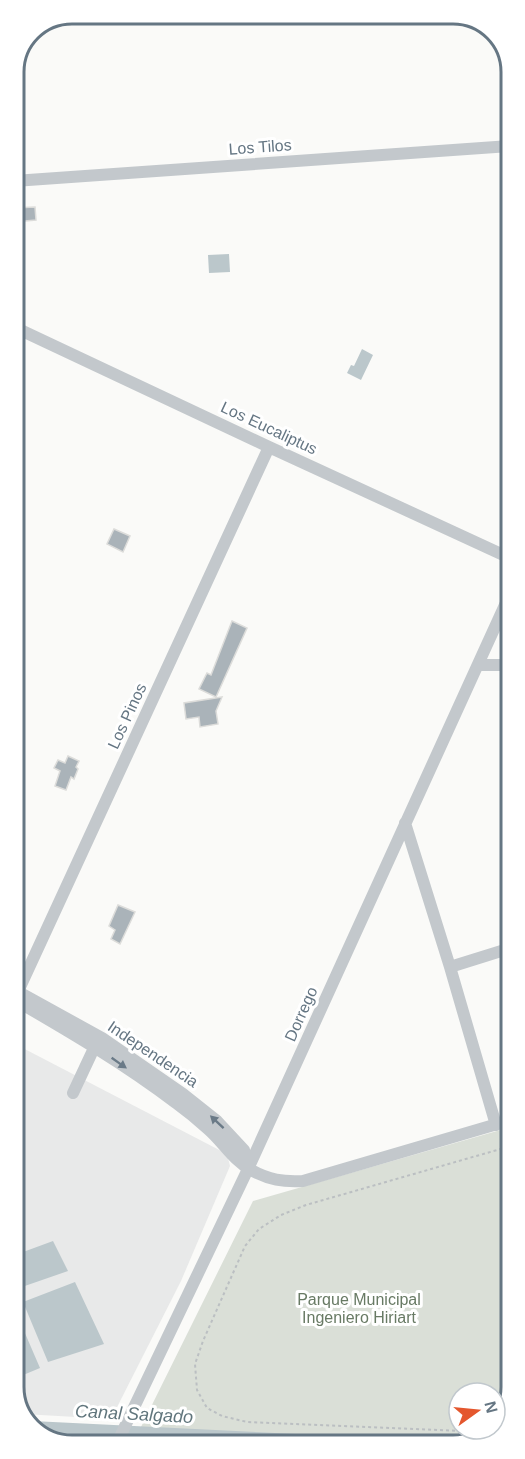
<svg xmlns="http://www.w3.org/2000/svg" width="525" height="1459" font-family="Helvetica,sans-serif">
  <rect width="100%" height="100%" fill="#fafaf8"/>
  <path fill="#e8e9e9" d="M15,1044L227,1154L230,1166L181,1281L111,1419L23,1414L16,1403Z"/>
  <path fill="#dadfd7" d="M511,1127V1388L500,1422L495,1426V1393H459V1429H490L472,1441H374L141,1427L253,1201Z"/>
  <path fill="#bbc7cb" d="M229,254L230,272L209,273L208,255Z
    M362,349L373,355L361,380L347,373L351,365L354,366Z
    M53,1241L68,1271L19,1288L15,1278V1255Z
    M75,1282L104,1344L48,1362L23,1302Z
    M15,1310L40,1368L16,1378Z"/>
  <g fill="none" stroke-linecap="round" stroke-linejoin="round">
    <path stroke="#bbc7cb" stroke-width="12" d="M32,1427L378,1444"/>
  </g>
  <path fill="#aab3b9" stroke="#dcdcda" stroke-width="1.5" d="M35,207L36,220L14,222V208Z
    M114,529L130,536L123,552L107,544Z
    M232,621L247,628L216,697L199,689L207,673L211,675Z
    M222,697L216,711L218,724L200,727L199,717L186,719L184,703Z
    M68,756L79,761L76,767L78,769L74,779L71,777L66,790L55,786L60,771L54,768L58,760L65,763Z
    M118,905L135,912L120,944L111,939L115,930L109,926Z"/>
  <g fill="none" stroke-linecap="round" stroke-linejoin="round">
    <path stroke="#bbbfc2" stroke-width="2" stroke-dasharray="3 3" stroke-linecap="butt" d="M485,1432L247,1422L222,1416L207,1408L197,1390L195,1364L203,1341L245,1246L259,1229L281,1215L306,1205L511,1146"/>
    <path stroke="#c3c8cc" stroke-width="12" d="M14,181L510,146
      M14,327L269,447L510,558
      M478,665H510
      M405,823L450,967L496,1125
      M450,967L511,948
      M15,990L102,1038L183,1094L217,1121L244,1150L248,1169
      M15,998L269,447
      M15,1000C70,1032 125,1064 176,1103C187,1111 198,1120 208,1129C223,1142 233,1160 251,1170C269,1180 283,1182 303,1181L511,1120
      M73,1093L95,1046L99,1041
      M116,1445L248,1169L510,594"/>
  </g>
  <defs><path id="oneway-solid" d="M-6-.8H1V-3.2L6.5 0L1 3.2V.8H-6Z" transform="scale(1.5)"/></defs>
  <g fill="#6a7a87">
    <use href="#oneway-solid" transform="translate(119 1063) rotate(35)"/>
    <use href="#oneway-solid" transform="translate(217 1122) rotate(-137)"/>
  </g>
  <g text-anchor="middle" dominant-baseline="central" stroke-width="6" stroke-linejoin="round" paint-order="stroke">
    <g font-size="16" fill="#657683" stroke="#fff">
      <text transform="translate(260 147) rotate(-4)">Los Tilos</text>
      <text transform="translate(269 428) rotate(25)">Los Eucaliptus</text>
      <text transform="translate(127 716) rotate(-65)">Los Pinos</text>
      <text transform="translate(301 1014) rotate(-66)">Dorrego</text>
      <text transform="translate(153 1054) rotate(34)">Independencia</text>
    </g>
    <g font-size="16" fill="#687a64" stroke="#fff">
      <text x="359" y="1299">Parque Municipal<tspan x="359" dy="18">Ingeniero Hiriart</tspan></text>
    </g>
    <g font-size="18" font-style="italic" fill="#60757c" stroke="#fff">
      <text transform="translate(134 1414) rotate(3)">Canal Salgado</text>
    </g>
  </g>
  <path d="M0 0H525V1459H0ZM72 24H453A48 48 0 0 1 501 72V1387A48 48 0 0 1 453 1435H72A48 48 0 0 1 24 1387V72A48 48 0 0 1 72 24Z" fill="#fff" fill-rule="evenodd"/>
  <path fill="none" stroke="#657683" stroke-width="3" d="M72 24H453A48 48 0 0 1 501 72V1387A48 48 0 0 1 453 1435H72A48 48 0 0 1 24 1387V72A48 48 0 0 1 72 24Z"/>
  <g transform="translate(477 1411) rotate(75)"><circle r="28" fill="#ffffff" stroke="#c1c8cd" stroke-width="1.5"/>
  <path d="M0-4.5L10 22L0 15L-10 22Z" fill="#e4572e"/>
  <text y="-9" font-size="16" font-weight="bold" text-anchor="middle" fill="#657683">N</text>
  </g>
</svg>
